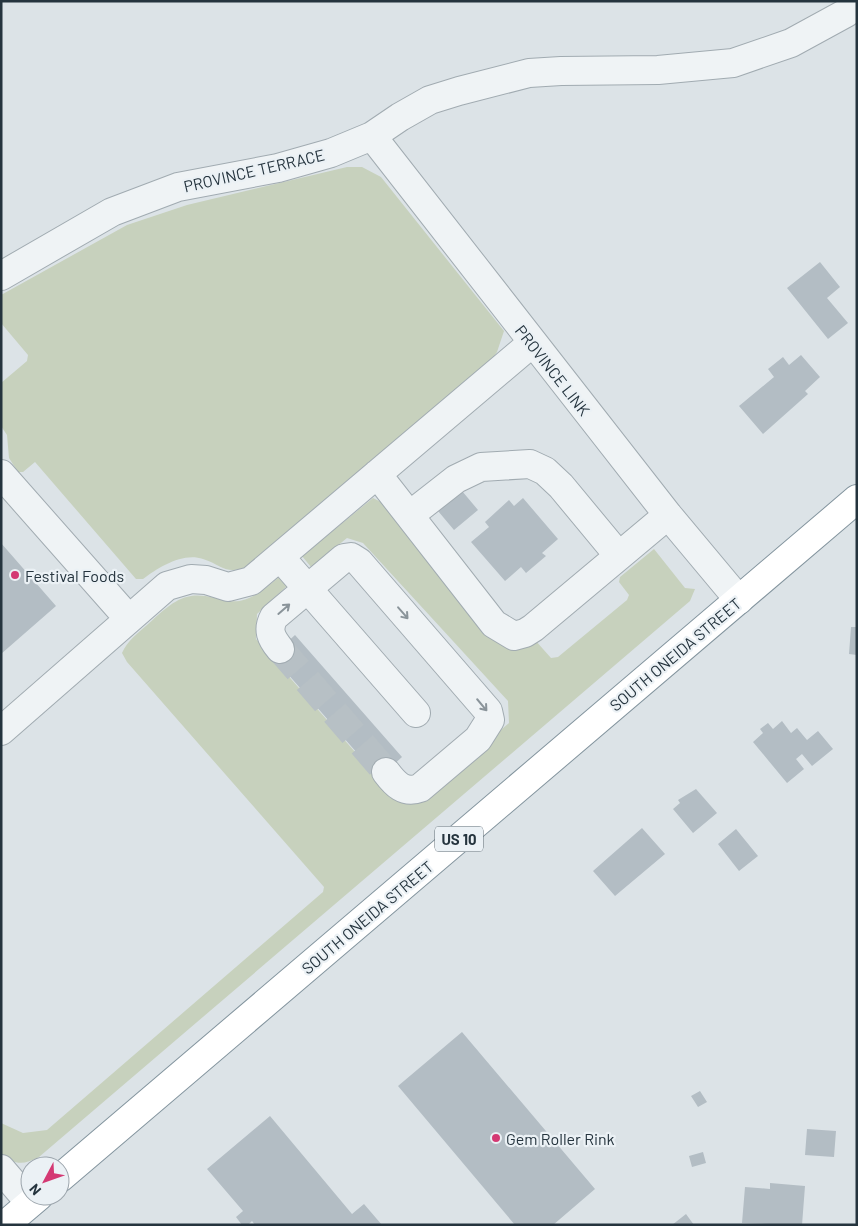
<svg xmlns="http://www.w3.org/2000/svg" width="858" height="1226" font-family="Barlow,sans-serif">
  <rect width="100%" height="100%" fill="#dce3e7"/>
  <path fill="#c7d1bd" d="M347,167H362L381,177L504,331L497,352L490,362L247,567C225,575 222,565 203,559C183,552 159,567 143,579H136L35,462L23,472H18L9,458L7,435L1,426V383L27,361L28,355L1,323V295L127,225L187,205Z
    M373,498L381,502L491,639C507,648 518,644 535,640L551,658L558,657L627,600L629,595L619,582L620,577L654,549L685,588L695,589L690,601L39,1157C24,1165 15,1165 1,1155V1123L23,1133L47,1130L323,892L324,887L127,662L122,653C127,641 138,633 147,625C161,613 173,599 191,596C204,594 217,599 229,601C248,604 266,588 279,577L287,586L257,614L256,639L398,801L421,798L509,723L508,701L363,543L347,538L311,567L302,556Z"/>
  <path fill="#b3bdc4" d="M820,262L840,287L827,298L848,323L828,339L787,288Z
    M801,355L820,377L805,391L808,394L763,434L739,406L774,377L768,369L783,357L789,365Z
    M457,485L478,510L454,530L433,505Z
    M523,498L558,539L542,553L546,556L526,573L521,567L505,581L471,542L489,527L485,522L509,500L514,506Z
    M1,543L56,606L1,654Z
    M851,627H857V655L849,654Z
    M295,635L402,757L379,778L272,656Z
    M782,721L791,733L797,728L807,740L818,731L833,749L812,766L802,754L796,759L804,769L787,783L753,742L763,733L760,729L768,723L773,729Z
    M696,789L717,813L693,833L673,809L680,803L678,800Z
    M642,828L665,854L615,896L593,871Z
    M736,829L758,856L739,871L718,844Z
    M462,1032L595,1189L553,1225H515L398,1086Z
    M700,1091L707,1102L698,1107L691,1096Z
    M270,1116L352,1214L364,1204L382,1225H255L252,1221L248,1225H242L236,1217L243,1211L207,1169Z
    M807,1129L836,1131L834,1157L805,1155Z
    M703,1152L706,1163L692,1167L689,1156Z
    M770,1183L805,1186L802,1225L742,1223L745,1187L770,1189Z
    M686,1214L694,1225H672Z"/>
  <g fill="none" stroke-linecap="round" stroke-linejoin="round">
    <path stroke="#b7c0c5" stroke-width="28" stroke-dasharray="28 14" stroke-linecap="butt" d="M280,649L386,772"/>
    <defs>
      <path id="minor" d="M372,136L668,515L739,600
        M1,276L112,212L178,187L278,168L331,153L372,136L400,117L430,100L459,91L529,73L561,71L658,70L733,63L791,43L846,13L857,5
        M1,474L129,619
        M377,474L494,624L514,636L525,633L533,628L668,515
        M410,515L456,479L481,467L530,464L545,471L561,486L619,556
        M280,557L416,713
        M280,649C271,638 267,630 274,617L344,558L351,557L359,562L488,711L490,720L478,739L420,788C404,794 395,784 386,772
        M1,731L167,586L191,579L206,580L228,587L251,581L532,343
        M1,1169L30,1203"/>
      <path id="highway" d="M60,1178L857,499
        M5,1225L39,1196"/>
    </defs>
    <use href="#minor" stroke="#a1abb1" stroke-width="30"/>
    <use href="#highway" stroke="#83949e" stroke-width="30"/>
    <use href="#minor" stroke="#eff3f5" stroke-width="28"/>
    <use href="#highway" stroke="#fff" stroke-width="28"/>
  </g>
  <defs><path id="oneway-shaft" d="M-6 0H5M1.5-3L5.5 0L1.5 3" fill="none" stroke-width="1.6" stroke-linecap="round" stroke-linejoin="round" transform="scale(1.25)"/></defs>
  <g stroke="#8a949a">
    <use href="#oneway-shaft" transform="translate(284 609) rotate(-41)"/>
    <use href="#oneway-shaft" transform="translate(403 613) rotate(49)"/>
    <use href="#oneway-shaft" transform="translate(482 705) rotate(50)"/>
  </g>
  <g fill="#d43973" stroke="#ebf1f5" stroke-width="2">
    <circle cx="15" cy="575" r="5"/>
    <circle cx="496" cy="1138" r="5"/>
  </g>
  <g text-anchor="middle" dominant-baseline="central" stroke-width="4.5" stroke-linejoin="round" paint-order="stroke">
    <rect fill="#ebf1f5" stroke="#606d75" stroke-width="1" x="435" y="826.5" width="48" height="25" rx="4"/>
    <g font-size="15" font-weight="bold" fill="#25343e">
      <text x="459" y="839">US 10</text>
    </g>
    <g font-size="16" fill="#25343e" stroke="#ebf1f5">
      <text transform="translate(254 170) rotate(-13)">PROVINCE TERRACE</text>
      <text transform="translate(553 370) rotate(52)">PROVINCE LINK</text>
      <text transform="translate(675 654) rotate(-40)">SOUTH ONEIDA STREET</text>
      <text transform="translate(367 917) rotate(-40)">SOUTH ONEIDA STREET</text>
    </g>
    <g font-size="16" fill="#25343e" stroke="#ebf1f5" text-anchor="start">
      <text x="25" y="575">Festival Foods</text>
      <text x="506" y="1138">Gem Roller Rink</text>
    </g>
  </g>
  <rect width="858" height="1226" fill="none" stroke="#25343e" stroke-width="5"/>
  <g transform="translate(45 1181) rotate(229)"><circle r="24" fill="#ebf1f5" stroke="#9ca5ac"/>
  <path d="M0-4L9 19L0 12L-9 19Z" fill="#d43973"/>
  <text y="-8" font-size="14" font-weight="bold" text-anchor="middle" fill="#25343e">N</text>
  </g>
</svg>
